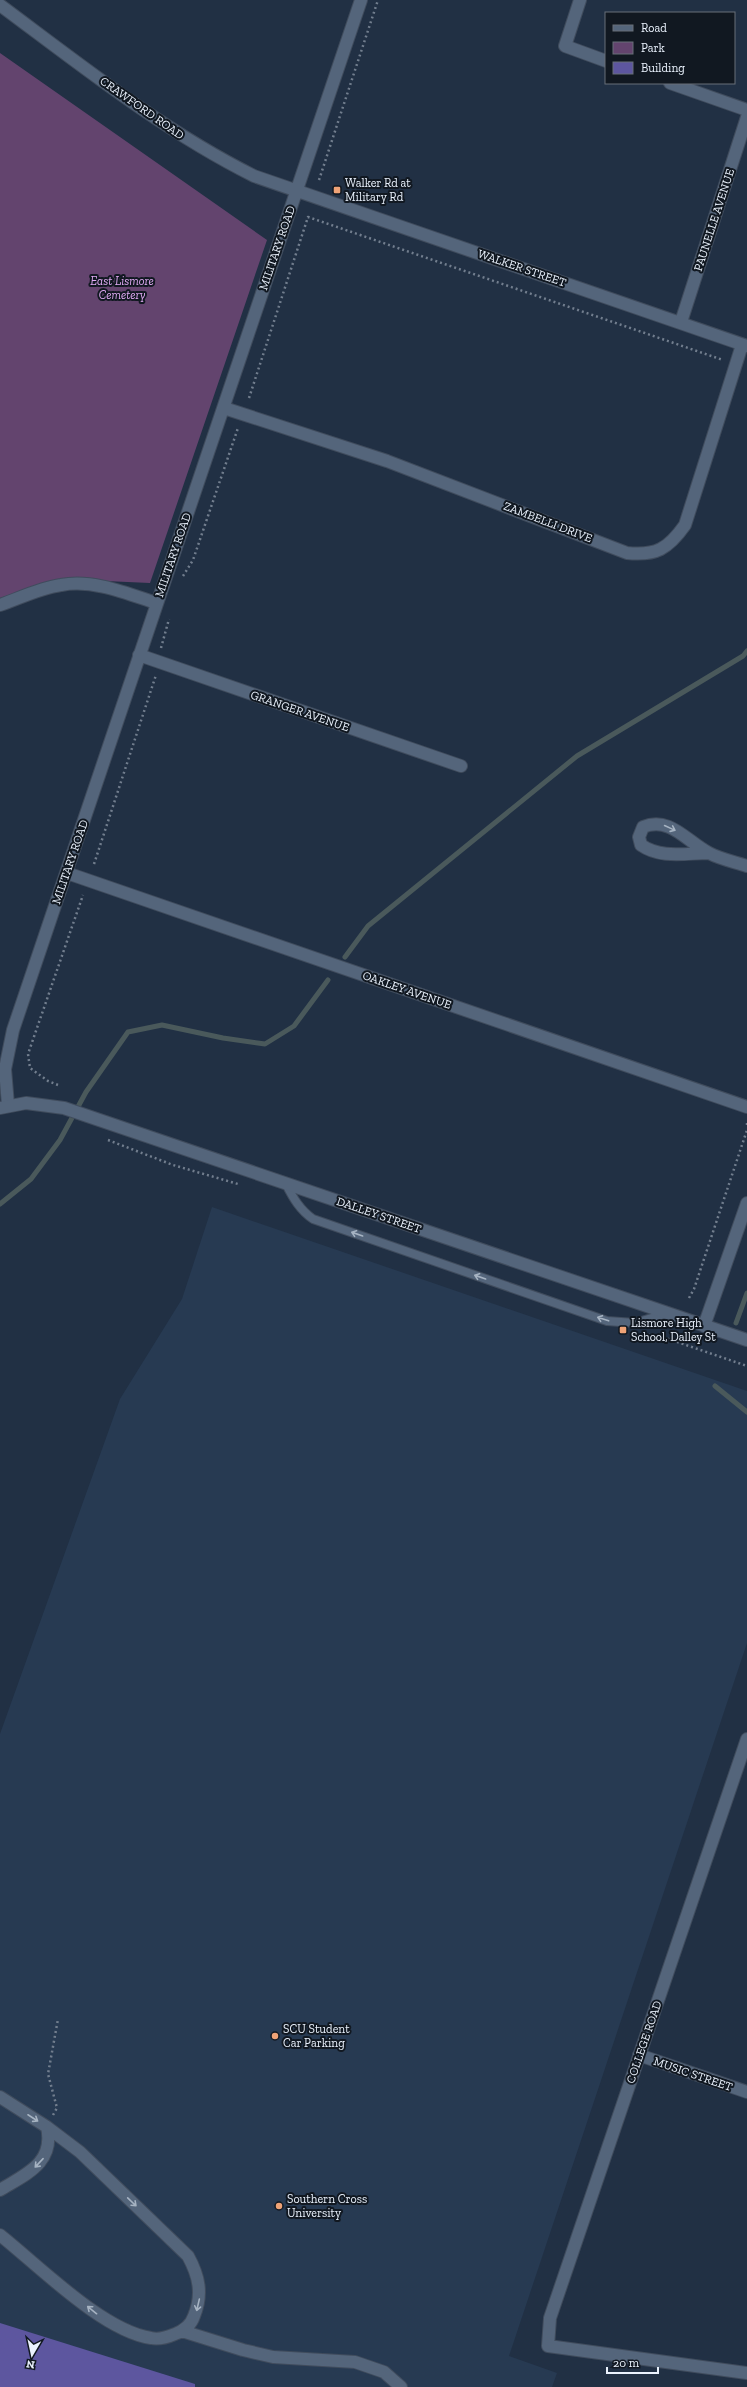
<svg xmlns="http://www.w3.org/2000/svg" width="747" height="2387" font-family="'Zilla Slab',serif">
  <rect width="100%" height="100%" fill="#213044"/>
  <path fill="#273a52" d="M212,1207L747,1391V1643L509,2356L557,2373L552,2387H0V1734L120,1399L182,1299Z"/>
  <path fill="#63446e" d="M0,53L267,240L150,583L60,579L0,598Z"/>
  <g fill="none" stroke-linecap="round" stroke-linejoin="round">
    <path stroke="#4a595b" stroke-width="5" d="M345,957L368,926L577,756L743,656L747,651
      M0,1204L31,1179L60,1140L86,1092L128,1032L162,1025L223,1038L265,1044L294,1026L328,980
      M736,1323L747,1293
      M715,1386L747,1412"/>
  </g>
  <path fill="#5d569f" d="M0,2323L195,2384V2387H0Z"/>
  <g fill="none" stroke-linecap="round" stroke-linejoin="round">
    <defs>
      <path id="service" d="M286,1184C293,1198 300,1210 313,1219L607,1321L635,1323L668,1313"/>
      <path id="minor" d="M580,0L565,46L606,61
        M0,5C82,66 162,130 254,176L747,346
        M670,83L747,110
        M681,322L747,117
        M224,408L387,461L627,553C656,556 668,549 685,525L742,345
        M0,605C20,598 40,588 61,585C93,579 126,593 156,603
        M139,655L461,766
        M709,853C686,853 661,859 641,845L639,837L643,827C670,816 686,841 709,853C720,859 735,862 747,866
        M67,873L747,1107
        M8,1105L5,1069L13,1030L361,0
        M747,1739L550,2318L548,2346L747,2373
        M639,2055L747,2092
        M0,2097L47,2127L80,2152L188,2256C199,2276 203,2294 194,2316C191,2325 183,2331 175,2334C168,2337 159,2340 151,2338C103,2331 39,2266 0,2235
        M0,2190C26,2174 55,2163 47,2127
        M182,2331L243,2350L273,2357L355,2362L384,2372L401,2387"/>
      <path id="tertiary" d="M0,1108L26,1103L64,1108L747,1340
        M704,1326L747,1203"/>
    </defs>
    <use href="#service" stroke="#404c5d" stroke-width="10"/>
    <use href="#minor" stroke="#404c5d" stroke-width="14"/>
    <use href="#tertiary" stroke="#404c5d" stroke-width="14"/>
    <path stroke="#727e8e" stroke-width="2.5" stroke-dasharray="2 3" stroke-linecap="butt" d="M319,180L378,0
      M249,398L308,217L723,360
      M183,576L193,560L238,428
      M161,648L169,619
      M94,864L156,675
      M58,1085L48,1081L30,1068L28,1054L83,895
      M747,1123V1127
      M108,1140L173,1165L238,1184
      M689,1298L694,1289L747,1130
      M643,1335H657L747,1366
      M53,2115L57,2108L48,2074L58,2019"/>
    <use href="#service" stroke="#54657b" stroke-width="8"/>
    <use href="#minor" stroke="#54657b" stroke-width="12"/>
    <use href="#tertiary" stroke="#54657b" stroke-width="12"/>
  </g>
  <defs><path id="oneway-shaft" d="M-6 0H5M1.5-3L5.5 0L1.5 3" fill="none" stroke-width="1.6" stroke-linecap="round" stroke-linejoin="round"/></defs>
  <g stroke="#a6b3c2">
    <use href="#oneway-shaft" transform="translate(670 828) rotate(25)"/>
    <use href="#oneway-shaft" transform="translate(357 1234) rotate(-161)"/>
    <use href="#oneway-shaft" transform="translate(480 1277) rotate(-161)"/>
    <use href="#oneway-shaft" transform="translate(603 1319) rotate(-162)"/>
    <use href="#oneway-shaft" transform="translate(33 2118) rotate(33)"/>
    <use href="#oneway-shaft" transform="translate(39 2163) rotate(133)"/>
    <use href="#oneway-shaft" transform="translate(132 2202) rotate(44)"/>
    <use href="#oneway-shaft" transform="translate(198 2305) rotate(103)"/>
    <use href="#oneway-shaft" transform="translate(92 2310) rotate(-141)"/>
  </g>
  <g fill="#efa377" stroke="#111821" stroke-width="1.5">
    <rect x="333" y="186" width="8" height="8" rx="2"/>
    <rect x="619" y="1326" width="8" height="8" rx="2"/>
    <circle cx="275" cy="2036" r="4"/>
    <circle cx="279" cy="2206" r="4"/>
  </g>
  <g text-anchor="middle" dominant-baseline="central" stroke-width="4" stroke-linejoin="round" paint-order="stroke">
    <g font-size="12" fill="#eaf2fd" stroke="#111821">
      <text transform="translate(142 108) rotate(35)">CRAWFORD ROAD</text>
      <text transform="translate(714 220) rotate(-72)">PAUNELLE AVENUE</text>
      <text transform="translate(277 248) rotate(-71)">MILITARY ROAD</text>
      <text transform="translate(522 268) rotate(19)">WALKER STREET</text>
      <text transform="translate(548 522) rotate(21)">ZAMBELLI DRIVE</text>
      <text transform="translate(173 555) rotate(-71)">MILITARY ROAD</text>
      <text transform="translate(300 711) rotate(19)">GRANGER AVENUE</text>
      <text transform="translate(70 862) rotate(-71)">MILITARY ROAD</text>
      <text transform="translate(407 990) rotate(19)">OAKLEY AVENUE</text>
      <text transform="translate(379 1215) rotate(19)">DALLEY STREET</text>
      <text transform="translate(644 2042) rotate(-71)">COLLEGE ROAD</text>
      <text transform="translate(693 2074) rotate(19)">MUSIC STREET</text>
    </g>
    <g font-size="12" fill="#eaf2fd" stroke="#111821" text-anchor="start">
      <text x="345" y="183">Walker Rd at<tspan x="345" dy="14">Military Rd</tspan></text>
      <text x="631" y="1323">Lismore High<tspan x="631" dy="14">School, Dalley St</tspan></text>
      <text x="283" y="2029">SCU Student<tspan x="283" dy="14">Car Parking</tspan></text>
      <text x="287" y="2199">Southern Cross<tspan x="287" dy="14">University</tspan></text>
    </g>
    <g font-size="12" font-style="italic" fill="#e3acf6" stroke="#111821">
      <text x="122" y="281">East Lismore<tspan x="122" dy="14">Cemetery</tspan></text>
    </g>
  </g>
  <rect x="605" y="12" width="130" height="72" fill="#111821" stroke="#686f79"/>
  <rect x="613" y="25" width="20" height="6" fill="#54657b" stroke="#686f79"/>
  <text x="641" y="32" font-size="12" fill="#eaf2fd">Road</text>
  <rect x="613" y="42" width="20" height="12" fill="#63446e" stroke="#686f79"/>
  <text x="641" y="52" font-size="12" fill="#eaf2fd">Park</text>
  <rect x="613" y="62" width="20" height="12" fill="#5d569f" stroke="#686f79"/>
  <text x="641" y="72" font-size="12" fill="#eaf2fd">Building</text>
  <g transform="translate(32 2355) rotate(189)" stroke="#111821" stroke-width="3" paint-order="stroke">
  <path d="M0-3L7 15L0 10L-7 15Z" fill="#eaf2fd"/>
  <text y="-6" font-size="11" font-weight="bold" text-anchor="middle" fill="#eaf2fd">N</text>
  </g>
  <path d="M607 2367v6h51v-6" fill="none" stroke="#eaf2fd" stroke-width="2"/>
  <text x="613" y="2367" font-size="12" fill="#eaf2fd" stroke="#111821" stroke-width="3" paint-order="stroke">20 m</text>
</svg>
